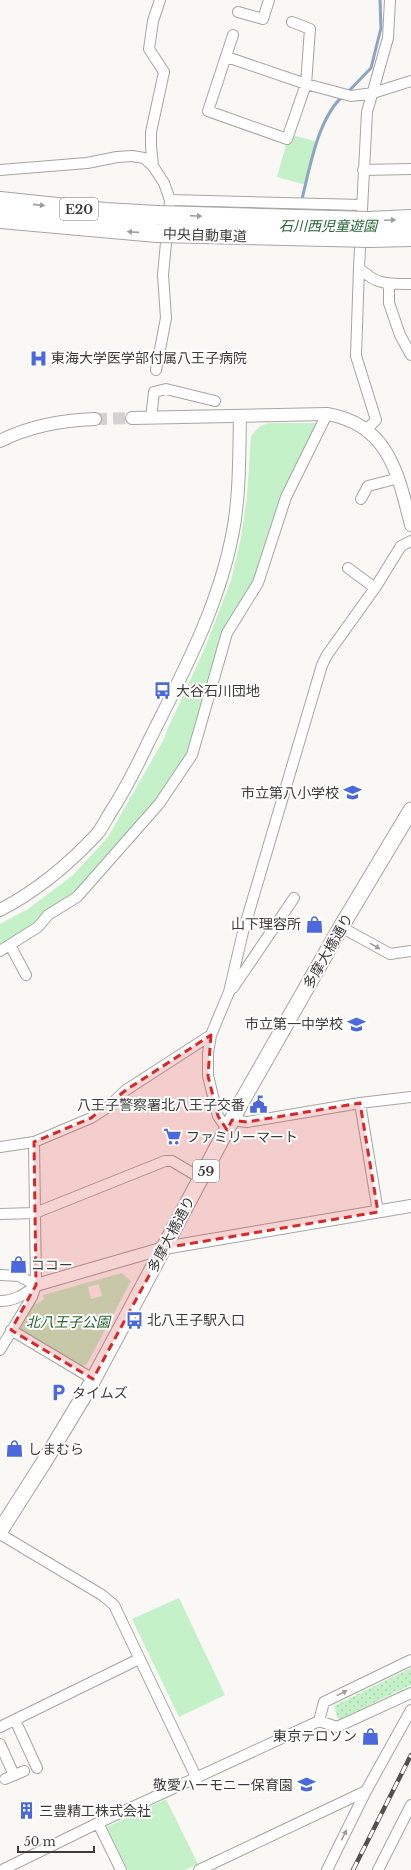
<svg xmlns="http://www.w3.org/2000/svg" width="411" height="1870" font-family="'Libre Baskerville','Noto Sans JP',serif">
  <defs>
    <pattern id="grass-dots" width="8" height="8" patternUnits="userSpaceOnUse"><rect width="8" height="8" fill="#c4f1c8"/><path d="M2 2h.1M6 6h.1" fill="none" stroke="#a9d0ad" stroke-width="1.8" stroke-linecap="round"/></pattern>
  </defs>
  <rect width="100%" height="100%" fill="#faf8f5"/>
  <path fill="url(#grass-dots)" d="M411,1668V1685L338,1720L334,1706Z"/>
  <path fill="#c4f1c8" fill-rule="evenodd" d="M289,134L318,142L306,185L277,177Z
    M269,423H323L286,497L258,583L227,633L192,755L94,880L0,951V924L28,909L73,875L108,837L164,739L167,730L205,648L231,580L241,538L247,496L251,436L260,426Z
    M122,1273L131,1281L87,1364L80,1367L21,1331L19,1326L34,1302L37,1304L44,1299L43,1295ZM99,1284L102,1296L91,1299L88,1287Z
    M179,1598L225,1695L179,1717L132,1619Z
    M166,1799L198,1864L185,1870H128L107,1827Z"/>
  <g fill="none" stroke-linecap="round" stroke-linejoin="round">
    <path stroke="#8ba5c2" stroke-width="3" d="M347,93L371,68L381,28L380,0
      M302,199C310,167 318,118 343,96"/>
    <path stroke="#d4d2d0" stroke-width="12" stroke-dasharray="12 6" stroke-linecap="butt" d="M95,419L132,418"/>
    <defs>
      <path id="minor" d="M390,0L388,38L367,112L359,268C377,285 387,284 411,284
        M238,12L263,19L269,0
        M233,35L208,111L287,139L306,84L310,29L292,22
        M227,57L306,84L351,96L373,93L411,81
        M153,166L151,146V132L164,72L149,49L153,21L160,0
        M0,170L87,163L117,157L132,156L144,158L153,166L164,183L170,200L163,275L166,318L156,370
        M363,170L411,169
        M170,200L362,205
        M359,268L356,356L376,420L366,430
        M389,284V303L400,335L411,355
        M151,418L154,392L166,389L215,401
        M361,499L368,486L399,478
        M348,568L375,588
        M341,927L390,954L411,951
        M10,945L26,975
        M0,951L38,927L48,915L77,897L159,804L192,755L227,633L258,583L286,497L327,414
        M233,988L294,898
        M360,1103L378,1212
        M232,1120L247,1122L360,1103L411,1097
        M227,1129L218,1116L208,1076V1053L211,1035L229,992L243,932L322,665L327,655L375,588L401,546L411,541
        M0,1147L34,1142L91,1118L108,1107L126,1090L211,1035
        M0,1214L35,1213L165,1161H172L202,1179
        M0,1275L19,1276L36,1285
        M0,1301C14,1301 24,1295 35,1286
        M11,1330L93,1379
        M0,1350L32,1297L36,1285L34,1142
        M0,1534L102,1595L114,1605L197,1779
        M15,1720L37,1768
        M319,1721L324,1702L411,1660
        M0,1727L139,1659
        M0,1744L14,1775
        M5,1779L24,1771
        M98,1823L121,1870
        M2,1870L98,1823L319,1721L337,1727L411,1693
        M199,1870L366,1791
        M327,1870L366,1791L411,1710
        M378,1870L411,1805"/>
      <path id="tertiary" d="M132,418L327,414C388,424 398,473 411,525
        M0,441C30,426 61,420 95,419
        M0,910C37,891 69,864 97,834C102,828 106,820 110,813C124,792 135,770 146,747C180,678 219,608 233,531C240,494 239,454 240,417
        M36,1285L164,1248L411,1206"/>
      <path id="primary" d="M0,1531L44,1462L91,1384L242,1101L341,927L411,810"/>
      <path id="motorway" d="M0,201L105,212L157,215
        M0,219L157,233
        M369,221L411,219
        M370,238L411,237"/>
    </defs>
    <use href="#minor" stroke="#a6a5a2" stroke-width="12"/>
    <use href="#tertiary" stroke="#a6a5a2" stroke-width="14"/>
    <use href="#primary" stroke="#a6a5a2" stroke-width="17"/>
    <use href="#motorway" stroke="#a6a5a2" stroke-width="20"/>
    <use href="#minor" stroke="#fff" stroke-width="10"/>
    <use href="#tertiary" stroke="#fff" stroke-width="12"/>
    <use href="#primary" stroke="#fff" stroke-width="15"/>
    <use href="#motorway" stroke="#fff" stroke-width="18"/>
    <defs>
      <path id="rail" d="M353,1870L411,1755"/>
    </defs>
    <use href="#rail" stroke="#525150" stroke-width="4.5"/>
    <use href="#rail" stroke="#fff" stroke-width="3" stroke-dasharray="9" stroke-linecap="butt"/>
    <defs>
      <path id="motorway-bridge" d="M157,215L369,221
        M157,233L370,238"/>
    </defs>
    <use href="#motorway-bridge" stroke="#a6a5a2" stroke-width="20" stroke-linecap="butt"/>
    <use href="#motorway-bridge" stroke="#fff" stroke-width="18"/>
  </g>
  <defs><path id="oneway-solid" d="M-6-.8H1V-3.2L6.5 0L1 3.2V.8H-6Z"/></defs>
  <g fill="#9e9e9d">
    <use href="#oneway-solid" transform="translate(39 205) rotate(6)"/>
    <use href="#oneway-solid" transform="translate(196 216) rotate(2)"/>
    <use href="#oneway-solid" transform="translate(390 220) rotate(-2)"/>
    <use href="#oneway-solid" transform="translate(133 232) rotate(-176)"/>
    <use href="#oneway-solid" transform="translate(375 946) rotate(29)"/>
    <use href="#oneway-solid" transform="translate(342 1693) rotate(-26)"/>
    <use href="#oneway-solid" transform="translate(344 1835) rotate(-63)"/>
  </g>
  <path fill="#d62828" fill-opacity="0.2" stroke="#d62828" stroke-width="3" stroke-dasharray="8 5" stroke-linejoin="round" d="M211,1035L208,1076L218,1116L227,1130L232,1120L247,1122L360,1103L378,1212L164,1248L93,1379L11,1330L36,1285L34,1142L91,1118L126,1090Z"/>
  <defs>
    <symbol id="hospital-bare" viewBox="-9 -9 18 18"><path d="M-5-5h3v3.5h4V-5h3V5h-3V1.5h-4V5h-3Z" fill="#4b69dd" stroke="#fff" stroke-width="2.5" paint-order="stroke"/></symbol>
    <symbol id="bus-bare" viewBox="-9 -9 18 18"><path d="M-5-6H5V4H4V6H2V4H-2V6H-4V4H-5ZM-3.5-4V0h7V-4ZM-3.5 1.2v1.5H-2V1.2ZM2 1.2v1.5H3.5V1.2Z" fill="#4b69dd" stroke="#fff" stroke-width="2.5" paint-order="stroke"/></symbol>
    <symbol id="school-bare" viewBox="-9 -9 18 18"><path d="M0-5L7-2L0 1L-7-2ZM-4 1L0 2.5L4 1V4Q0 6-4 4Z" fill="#4b69dd" stroke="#fff" stroke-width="2.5" paint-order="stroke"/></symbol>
    <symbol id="shop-bare" viewBox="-9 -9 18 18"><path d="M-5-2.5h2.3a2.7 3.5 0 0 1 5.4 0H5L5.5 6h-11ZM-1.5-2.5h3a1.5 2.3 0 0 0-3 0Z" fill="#4b69dd" stroke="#fff" stroke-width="2.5" paint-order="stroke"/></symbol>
    <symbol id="civic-bare" viewBox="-9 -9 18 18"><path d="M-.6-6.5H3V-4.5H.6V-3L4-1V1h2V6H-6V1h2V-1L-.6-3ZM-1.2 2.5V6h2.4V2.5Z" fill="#4b69dd" stroke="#fff" stroke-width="2.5" paint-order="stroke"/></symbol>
    <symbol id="supermarket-bare" viewBox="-9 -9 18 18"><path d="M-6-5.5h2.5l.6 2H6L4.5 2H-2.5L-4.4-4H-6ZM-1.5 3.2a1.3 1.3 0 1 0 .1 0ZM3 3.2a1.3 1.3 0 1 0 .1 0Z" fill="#4b69dd" stroke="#fff" stroke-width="2.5" paint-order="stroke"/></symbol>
    <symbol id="parking-bare" viewBox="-9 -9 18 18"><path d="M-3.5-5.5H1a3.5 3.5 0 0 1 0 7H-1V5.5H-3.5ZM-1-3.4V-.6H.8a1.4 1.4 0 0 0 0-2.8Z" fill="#4b69dd" stroke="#fff" stroke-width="2.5" paint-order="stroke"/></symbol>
    <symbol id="building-bare" viewBox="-9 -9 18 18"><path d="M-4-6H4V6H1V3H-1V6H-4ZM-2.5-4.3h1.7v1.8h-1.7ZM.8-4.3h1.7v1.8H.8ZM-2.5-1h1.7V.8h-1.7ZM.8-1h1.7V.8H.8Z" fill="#4b69dd" stroke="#fff" stroke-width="2.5" paint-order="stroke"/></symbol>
  </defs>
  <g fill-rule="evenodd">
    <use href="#hospital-bare" x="26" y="346" width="25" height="25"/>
    <use href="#bus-bare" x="150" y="678" width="25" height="25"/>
    <use href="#school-bare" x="340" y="780" width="25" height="25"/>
    <use href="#shop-bare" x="302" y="912" width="25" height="25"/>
    <use href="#school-bare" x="344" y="1012" width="25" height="25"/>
    <use href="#civic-bare" x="246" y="1092" width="25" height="25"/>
    <use href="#supermarket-bare" x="160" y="1124" width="25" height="25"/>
    <use href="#shop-bare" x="6" y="1252" width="25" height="25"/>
    <use href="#bus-bare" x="122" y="1308" width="25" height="25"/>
    <use href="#parking-bare" x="46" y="1380" width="25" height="25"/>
    <use href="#shop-bare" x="2" y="1436" width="25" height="25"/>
    <use href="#shop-bare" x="358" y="1724" width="25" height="25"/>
    <use href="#school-bare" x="294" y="1772" width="25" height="25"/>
    <use href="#building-bare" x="14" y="1798" width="25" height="25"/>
  </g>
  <g text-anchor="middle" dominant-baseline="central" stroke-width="4" stroke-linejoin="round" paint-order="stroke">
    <g fill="#fff" stroke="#777676" stroke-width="1">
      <rect x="60" y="198" width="38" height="22" rx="3"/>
      <rect x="193" y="1160" width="26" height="22" rx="3"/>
    </g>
    <g font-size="13" font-weight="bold" fill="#3d3c3b">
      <text x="79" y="209">E20</text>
      <text x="206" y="1171">59</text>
    </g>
    <g font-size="14" font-style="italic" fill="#256332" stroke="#fff">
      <text x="328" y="226">石川西児童遊園</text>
      <text x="68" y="1322">北八王子公園</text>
    </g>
    <g font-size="14" fill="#3d3c3b" stroke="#fff">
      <text transform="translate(205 235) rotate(2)">中央自動車道</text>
      <text transform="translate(328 951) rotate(-60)">多摩大橋通り</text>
      <text transform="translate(171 1234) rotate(-62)">多摩大橋通り</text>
    </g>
    <g font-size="14" fill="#3d3c3b" stroke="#fff" text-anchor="start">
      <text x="51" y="358">東海大学医学部付属八王子病院</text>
      <text x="176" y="691">大谷石川団地</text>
      <text x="339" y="793" text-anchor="end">市立第八小学校</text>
      <text x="301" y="924" text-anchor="end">山下理容所</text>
      <text x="343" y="1024" text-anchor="end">市立第一中学校</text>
      <text x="245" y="1105" text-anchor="end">八王子警察署北八王子交番</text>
      <text x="186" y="1137">ファミリーマート</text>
      <text x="31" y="1265">ココー</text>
      <text x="147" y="1320">北八王子駅入口</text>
      <text x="72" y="1393">タイムズ</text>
      <text x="28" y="1449">しまむら</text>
      <text x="357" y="1736" text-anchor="end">東京テロソン</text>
      <text x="293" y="1785" text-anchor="end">敬愛ハーモニー保育園</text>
      <text x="39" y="1811">三豊精工株式会社</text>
    </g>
  </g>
  <path d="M18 1846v6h76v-6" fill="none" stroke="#3d3c3b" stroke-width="2"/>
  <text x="24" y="1846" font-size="12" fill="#3d3c3b" stroke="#ffffff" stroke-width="3" paint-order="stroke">50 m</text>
</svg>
